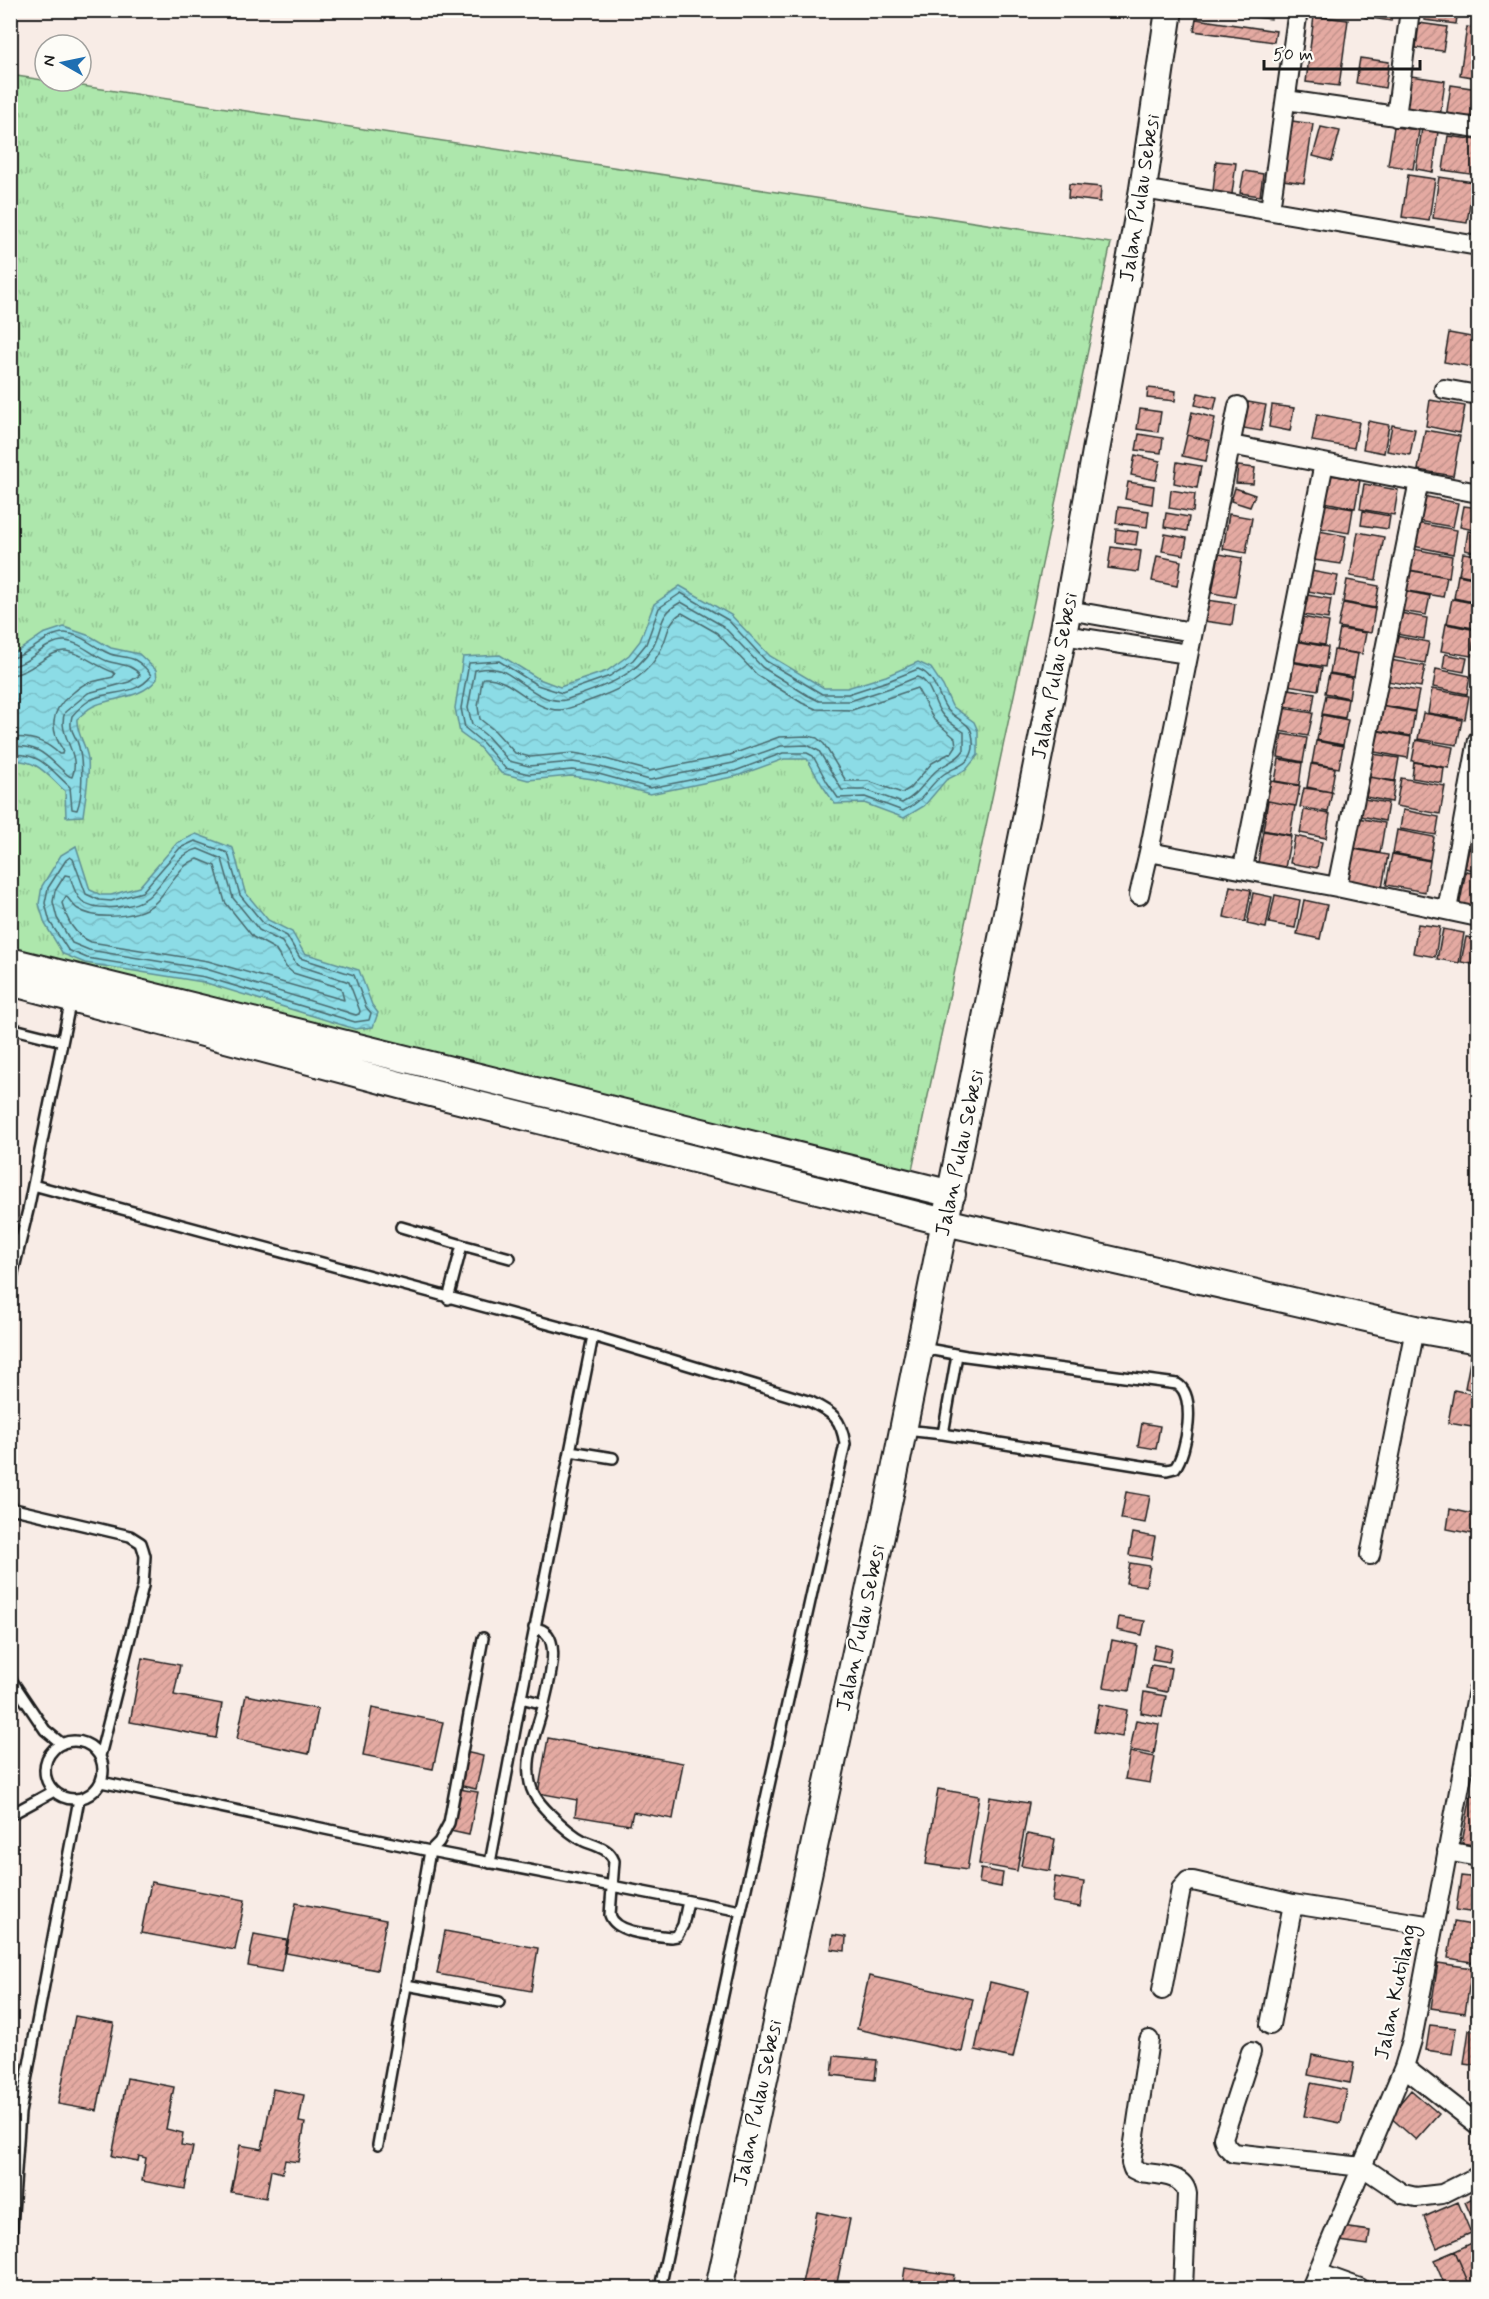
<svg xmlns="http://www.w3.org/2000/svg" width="1489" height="2299" font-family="Mynerve,sans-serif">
  <defs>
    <pattern id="grass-tufts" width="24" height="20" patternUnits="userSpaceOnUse" patternTransform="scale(1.5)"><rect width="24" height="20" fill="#ade7ac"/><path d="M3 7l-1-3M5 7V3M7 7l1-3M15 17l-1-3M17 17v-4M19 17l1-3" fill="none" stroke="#94c693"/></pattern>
    <pattern id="water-waves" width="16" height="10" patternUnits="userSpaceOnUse" patternTransform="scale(1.5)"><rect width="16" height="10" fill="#8cdce6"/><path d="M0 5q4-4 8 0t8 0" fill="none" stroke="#78bcc5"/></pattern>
    <pattern id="building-hatch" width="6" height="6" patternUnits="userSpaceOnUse" patternTransform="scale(1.5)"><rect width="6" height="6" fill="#e4aaa2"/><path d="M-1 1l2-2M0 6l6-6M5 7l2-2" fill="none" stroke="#c3928b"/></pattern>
  </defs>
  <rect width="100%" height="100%" fill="#f8ece6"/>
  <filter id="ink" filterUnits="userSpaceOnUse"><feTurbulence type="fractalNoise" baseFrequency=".0167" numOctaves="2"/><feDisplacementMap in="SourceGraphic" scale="12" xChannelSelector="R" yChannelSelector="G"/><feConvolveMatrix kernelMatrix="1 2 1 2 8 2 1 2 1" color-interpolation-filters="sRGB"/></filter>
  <g filter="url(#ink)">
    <path fill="url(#grass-tufts)" stroke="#648264" stroke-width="1.5" d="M10,75L1111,243L911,1175L11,956Z"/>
    <path fill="url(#water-waves)" stroke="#5f8f95" stroke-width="1.5" d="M680,586L731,615L770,656L824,688H847L886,676L918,662L931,668L943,686L952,706L974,722L978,731V755L966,770L946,780L924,806L904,818L864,803L835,804L822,785L807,759H784L737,776L650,794L593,779L571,776L528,780L501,773L479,747L460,733L455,708L463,657L500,655L539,679L560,687L607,671L629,655L640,641L654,604Z
      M64,627L90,636L111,648L139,654L156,670L157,679C142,698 117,697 96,705C89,707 83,714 77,719C76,733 86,744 88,759C90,777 85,798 83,816L66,817L65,791C47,775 37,758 10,761L11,653L18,651L43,634Z
      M196,834L233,848L245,892L268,920L292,932L304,953L359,970L372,1005L378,1013L373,1027L355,1029L203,982L85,963L63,954L45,924L39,904L42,886L61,855L76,846L90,890L101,895H111L139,887L177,843Z"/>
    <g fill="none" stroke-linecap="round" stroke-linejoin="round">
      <path stroke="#49696d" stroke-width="1.5" d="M681,593L728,620L766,661L822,694H848L888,681L918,669C935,675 937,694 946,708C953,718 970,722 972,734C973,738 974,748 972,752C968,766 954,767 944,774C927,786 925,801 903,811L865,797L838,798L827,782L813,756L807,753H783L735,771L650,788L595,773L572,770L529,774L505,768L483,743L465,728L461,708L469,663L499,661L537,685L562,693L610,676L633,660L646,644L659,608Z
        M681,602L723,626L762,667L807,695L819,701H850L890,688L917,677C931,681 933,702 941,713C946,721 956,727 964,732V750C957,761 947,762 937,770C924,781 919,795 902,803L866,790H842L819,751L807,745L781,746L733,763L650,780L596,766L573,762L529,766L509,761L488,737L472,724L468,708L475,670C481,669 489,668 495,669C514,671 538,705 565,700C596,689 634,679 652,648C664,627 657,615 681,602Z
        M682,613L717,633L757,675L802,703L816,709L852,710L917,688L934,720L955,738L956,746L952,752L932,763L910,788L902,793L868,781H846L824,744L817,738L808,736L779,737L730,755L650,771L598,757L573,753L530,757L515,753L495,731L480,719L478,707L482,680L484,678C511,676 531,710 559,710C568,710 577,705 586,702C614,692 646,680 660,651C668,638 667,620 682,613Z
        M10,658C29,657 47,632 65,633C81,634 94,647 108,653C116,657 127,656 135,660C141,663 149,671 151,676C137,696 109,690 90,700C84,704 77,710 72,716C68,732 76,734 79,747C83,764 83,795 77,810L72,809L70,787C51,770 39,751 10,755
        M10,666C31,665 45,640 65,641C81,642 93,656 107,661C119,665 132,664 140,675L129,682L88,693L65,712C56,735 82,753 72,777L69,776C48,759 41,743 10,747
        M10,675C31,674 50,649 66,651C83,653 97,667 113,672L115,674L113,677C104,679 94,681 85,684C79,687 74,692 69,696C50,711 50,731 63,750L62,754H59C46,741 29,736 10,738
        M195,841L228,853L240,895L264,924L287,936L300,958L354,975L366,1007L371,1013L369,1020L355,1022L205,977L87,958L68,950L50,922L45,903L48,888L66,860L70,857L73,859L86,894L99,900L111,901L142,892L180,848Z
        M198,849L222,859L233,898L259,930L282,942L297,965L349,982L360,1011L359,1014L356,1015L206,969L89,950L72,943L57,918L53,902L55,891L65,875L70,876C72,883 75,896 82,901C97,912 135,908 148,897C166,882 174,855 198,849Z
        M198,859L215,866L225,902L253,937L275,949L286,967L293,973L341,988L344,1000L208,961L91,942C74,935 67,920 62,903L66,896C70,900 73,906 78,909C97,921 141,918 157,901C169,888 180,863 198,859Z"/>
    </g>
    <path fill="url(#building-hatch)" stroke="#1c1c1c" stroke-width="1.5" d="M1255,10H1272L1271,19L1255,17Z
      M1366,10H1392L1391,21L1365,17Z
      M1425,10H1458L1456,24L1424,20Z
      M1314,16L1348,20L1339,86L1306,82Z
      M1196,19L1276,31L1274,42L1194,31Z
      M1419,23L1447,27L1443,51L1416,48Z
      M1467,27L1478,29V78L1460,75Z
      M1360,58L1389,62L1385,88L1356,83Z
      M1411,76L1445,81L1440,117L1406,112Z
      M1451,85L1478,89V122L1446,117Z
      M1292,121L1313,124L1304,183L1283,180Z
      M1321,127L1340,131L1332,161L1313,156Z
      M1394,127L1419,130L1413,169L1388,165Z
      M1422,128L1438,131L1433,172L1416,169Z
      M1448,136L1478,140L1477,175L1443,170Z
      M1216,161L1236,163L1232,194L1213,192Z
      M1244,171L1263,174L1260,196L1240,193Z
      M1408,175L1435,179L1429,221L1402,217Z
      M1439,177L1473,182L1467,223L1433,218Z
      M1069,184L1101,187L1100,202L1068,198Z
      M1449,333L1477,338L1472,367L1444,362Z
      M1478,346V372L1474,371Z
      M1148,388L1176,391L1175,401L1147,398Z
      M1198,393L1217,397L1214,410L1195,405Z
      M1430,400L1465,406L1460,433L1426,426Z
      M1248,402L1266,405L1261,431L1243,428Z
      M1272,405L1294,408L1290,431L1269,427Z
      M1140,409L1161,412L1158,432L1137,429Z
      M1192,412L1215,418L1210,441L1187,435Z
      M1317,414L1359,422L1354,448L1312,441Z
      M1368,421L1389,425L1384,453L1363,449Z
      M1392,425L1415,429L1410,455L1387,451Z
      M1425,430L1460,436L1453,476L1418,470Z
      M1139,434L1163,438L1161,453L1136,450Z
      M1187,435L1210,441L1206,461L1182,456Z
      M1135,455L1160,461L1156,480L1131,475Z
      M1177,462L1201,466L1197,488L1174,483Z
      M1238,466L1255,468L1253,484L1236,483Z
      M1324,474L1360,480L1355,508L1319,501Z
      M1128,482L1154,486L1152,504L1125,499Z
      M1364,484L1398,490L1394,515L1360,509Z
      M1235,488L1255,495L1250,507L1231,501Z
      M1171,490L1195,494L1193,512L1169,508Z
      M1423,496L1458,503L1453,527L1418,521Z
      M1324,504L1353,509L1349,533L1320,528Z
      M1464,506L1478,508V531L1460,527Z
      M1118,507L1149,511L1147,527L1116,523Z
      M1363,511L1390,516L1388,529L1361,525Z
      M1166,513L1189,517L1187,531L1164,527Z
      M1229,514L1252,518L1246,553L1223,549Z
      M1417,523L1457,530L1453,554L1413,546Z
      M1116,529L1138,532L1136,545L1115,542Z
      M1319,531L1346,536L1341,564L1314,560Z
      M1468,531L1478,533V553L1465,550Z
      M1358,532L1384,537L1376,580L1350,576Z
      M1165,534L1187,538L1184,555L1162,551Z
      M1111,547L1141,551L1138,572L1108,568Z
      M1408,548L1452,556L1449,577L1404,569Z
      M1463,553L1478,555V578L1459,574Z
      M1219,554L1242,558L1235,597L1212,593Z
      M1157,556L1181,561L1177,586L1152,581Z
      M1407,570L1447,577L1443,597L1403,590Z
      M1311,571L1338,576L1334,596L1308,591Z
      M1458,575L1478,579V603L1454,598Z
      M1347,580L1379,586L1375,608L1343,602Z
      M1404,591L1430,596L1426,615L1400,611Z
      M1307,595L1331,599L1328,619L1303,615Z
      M1452,599L1478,604V629L1447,623Z
      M1207,600L1235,604L1232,625L1204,621Z
      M1343,603L1375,609L1371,633L1338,627Z
      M1400,613L1427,618L1424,639L1396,634Z
      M1302,617L1329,622L1325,645L1298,641Z
      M1446,624L1476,630L1471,656L1441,651Z
      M1340,629L1366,633L1362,654L1336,650Z
      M1395,636L1429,642L1425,663L1391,657Z
      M1295,641L1328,647L1325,667L1291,661Z
      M1334,650L1358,654L1354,677L1330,673Z
      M1445,654L1467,658L1464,672L1443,668Z
      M1390,660L1425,666L1421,687L1387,681Z
      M1291,662L1322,668L1318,690L1287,685Z
      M1436,669L1470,676L1467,694L1433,687Z
      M1329,674L1352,678L1349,698L1325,693Z
      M1385,685L1419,691L1415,711L1381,705Z
      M1288,689L1315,693L1312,711L1285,706Z
      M1432,689L1469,696L1465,719L1428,713Z
      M1326,695L1348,699L1345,718L1322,714Z
      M1380,706L1415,712L1411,736L1376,730Z
      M1282,708L1313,713L1308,736L1278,731Z
      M1423,713L1462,720L1457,745L1418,739Z
      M1322,715L1348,720L1343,745L1317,740Z
      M1373,730L1411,737L1408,758L1369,751Z
      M1282,734L1307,738L1303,762L1278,757Z
      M1416,740L1453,747L1449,768L1412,761Z
      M1316,741L1343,746L1339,768L1312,763Z
      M1373,754L1399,758L1395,781L1369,777Z
      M1279,759L1302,763L1299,785L1275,781Z
      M1414,762L1444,768L1442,783L1412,778Z
      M1311,764L1335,768L1331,792L1307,787Z
      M1370,777L1395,782L1392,802L1366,797Z
      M1401,778L1445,786L1440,814L1396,806Z
      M1271,781L1300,786L1296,806L1267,801Z
      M1304,788L1332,792L1328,812L1300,807Z
      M1364,799L1388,803L1385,821L1361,816Z
      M1268,801L1295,806L1290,835L1263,830Z
      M1478,802V827L1473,826Z
      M1304,810L1330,814L1326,838L1300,833Z
      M1403,810L1439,817L1436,835L1400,829Z
      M1358,818L1385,823L1380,853L1352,848Z
      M1472,826L1478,827V849L1468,847Z
      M1397,830L1434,837L1430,860L1393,853Z
      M1263,831L1291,836L1285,868L1258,863Z
      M1295,836L1322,842L1317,868L1290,863Z
      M1353,849L1388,855L1382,888L1347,881Z
      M1469,849L1478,851V871L1465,868Z
      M1392,854L1430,861L1425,892L1386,885Z
      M1466,871L1478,873V910L1459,907Z
      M1230,886L1251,890L1245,922L1224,917Z
      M1253,893L1272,897L1266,928L1247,924Z
      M1275,895L1300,900L1295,928L1269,923Z
      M1304,900L1327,905L1320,939L1297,934Z
      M1418,924L1440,927L1435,957L1413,953Z
      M1443,929L1464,933L1459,963L1437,959Z
      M1466,937L1478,939V965L1461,962Z
      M1471,1356L1478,1357V1391L1465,1388Z
      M1454,1390L1478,1395V1428L1448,1423Z
      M1142,1423L1160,1426L1156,1449L1138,1446Z
      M1126,1492L1150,1496L1145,1523L1121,1519Z
      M1450,1509L1478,1515V1535L1447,1529Z
      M1133,1533L1155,1537L1151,1559L1129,1555Z
      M1130,1563L1150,1566L1146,1586L1126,1583Z
      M1119,1617L1145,1621L1142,1635L1117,1630Z
      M1112,1640L1137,1645L1129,1691L1103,1687Z
      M1155,1645L1172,1649L1169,1662L1152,1659Z
      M142,1658L180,1665L174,1695L222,1704L216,1738L130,1722Z
      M1151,1665L1171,1668L1167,1692L1147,1688Z
      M1144,1692L1166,1696L1162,1717L1141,1713Z
      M246,1695L318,1709L309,1754L237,1739Z
      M1099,1704L1127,1710L1122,1737L1094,1732Z
      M372,1708L443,1722L433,1769L363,1755Z
      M1136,1720L1159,1724L1154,1754L1130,1750Z
      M548,1738L683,1763L673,1819L633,1812L630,1825L575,1816L577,1800L538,1793Z
      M465,1752L483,1756L476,1789L458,1785Z
      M1130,1752L1155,1757L1150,1783L1125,1779Z
      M459,1789L478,1792L469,1835L450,1831Z
      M938,1789L979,1796L967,1870L926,1864Z
      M1471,1795L1478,1797V1846L1462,1843Z
      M990,1797L1029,1803L1017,1871L979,1864Z
      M1027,1834L1055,1839L1050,1871L1021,1866Z
      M981,1869L1003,1873L1001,1887L979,1883Z
      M1461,1876L1478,1878L1476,1913L1456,1910Z
      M1055,1877L1084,1882L1080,1907L1052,1902Z
      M151,1882L245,1900L235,1950L141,1933Z
      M296,1903L386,1920L377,1970L286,1953Z
      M1454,1922L1478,1926L1477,1963L1448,1958Z
      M445,1931L538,1948L531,1991L437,1974Z
      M254,1934L287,1940L281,1972L248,1966Z
      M833,1935L846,1937L845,1951L831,1949Z
      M1438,1963L1472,1968L1465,2013L1431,2008Z
      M869,1976L973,1999L962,2052L857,2029Z
      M1478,1978V2019L1472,2018Z
      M990,1982L1028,1991L1013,2058L975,2050Z
      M75,2016L114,2023L97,2111L58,2104Z
      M1430,2025L1456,2028L1452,2054L1426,2050Z
      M1469,2030L1478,2031V2066L1464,2064Z
      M1312,2055L1354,2063L1350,2083L1308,2075Z
      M834,2056L877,2060L875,2080L832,2075Z
      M127,2078L174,2087L166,2129L183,2133L181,2145L193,2147L185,2189L142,2181L146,2158L139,2156L138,2161L112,2156Z
      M1311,2083L1347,2090L1341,2123L1304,2116Z
      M273,2089L304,2095L299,2122L305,2123L298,2162L285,2160L282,2173L271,2170L266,2198L231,2192L240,2145L262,2149Z
      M1411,2090L1439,2114L1416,2140L1389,2116Z
      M1478,2195V2231L1465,2202Z
      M1458,2202L1471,2233L1437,2248L1424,2217Z
      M817,2212L850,2219L836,2288H801Z
      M1342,2227L1370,2231L1368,2245L1340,2241Z
      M1478,2240V2279L1469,2284L1455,2251Z
      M1455,2251L1469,2284L1458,2288H1446L1434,2260Z
      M905,2268L954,2275L952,2288H902Z"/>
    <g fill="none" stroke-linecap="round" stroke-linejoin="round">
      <defs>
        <path id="lane" d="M10,1028L62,1041
          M33,1185L593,1336L811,1402C833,1413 841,1418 845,1444L741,1911L660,2288
          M401,1227L462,1245L448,1299
          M462,1245L510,1258
          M10,1285L28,1210L71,999
          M905,1430L943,1434L1167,1470L1175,1468C1187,1452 1197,1395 1177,1384L966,1356L922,1348
          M943,1434L957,1355
          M570,1451L613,1458
          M10,1508L130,1536L141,1543L143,1549L145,1556L143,1586L100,1756
          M10,1678L45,1730L62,1744
          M521,1698L544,1704C548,1683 566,1631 534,1628
          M544,1704C537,1730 520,1767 534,1794C538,1802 545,1809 551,1815C561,1825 572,1835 584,1841C596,1846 609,1848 614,1861L610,1915C616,1934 654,1935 671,1937L677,1936L683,1925L688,1901
          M45 1770a29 29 0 1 1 58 0a29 29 0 1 1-58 0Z
          M101,1782L430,1851L741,1911
          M10,1815L54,1791
          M490,1863L521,1698L593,1336
          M406,1985L499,2002
          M10,2105L18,2109L20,2113L10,2256
          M20,2113L79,1799
          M378,2145L430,1851L439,1842L449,1823L483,1638"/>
        <path id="street" d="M1286,100L1478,128
          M1396,117L1410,10
          M1143,189L1478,246
          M1270,210L1298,10
          M1444,389L1478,395
          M1231,445L1478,493
          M1068,610L1192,632
          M1063,635L1188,654
          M1149,852L1337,887L1478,917
          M1243,868L1324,463
          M1337,887L1419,481
          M1139,895L1149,852L1238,406
          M1447,910L1478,740
          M1370,1555L1415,1329
          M1447,1851L1478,1857
          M1162,1990L1181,1889L1188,1881H1193L1293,1904L1433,1926
          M1270,2025L1293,1904
          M1149,2040L1131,2163L1133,2169L1139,2172C1156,2175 1184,2173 1187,2194L1183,2288
          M1251,2052L1223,2138L1226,2146L1233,2153L1363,2167L1403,2194L1416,2197L1442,2194L1478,2176
          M1404,2067L1478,2125
          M1318,2273L1360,2288
          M1311,2288L1404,2067L1412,2040L1478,1690"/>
        <path id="secondary" d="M10,961L952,1194
          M10,982L423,1091L945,1222L1415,1329L1478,1340
          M719,2288L893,1480L1063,635L1143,189L1169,10"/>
      </defs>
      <use href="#lane" stroke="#1c1c1c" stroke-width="14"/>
      <use href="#street" stroke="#1c1c1c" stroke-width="22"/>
      <use href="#secondary" stroke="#1c1c1c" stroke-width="30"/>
      <use href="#lane" stroke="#fdfcf7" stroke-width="9"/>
      <use href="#street" stroke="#fdfcf7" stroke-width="18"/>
      <use href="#secondary" stroke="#fdfcf7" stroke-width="26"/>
    </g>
  </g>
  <g text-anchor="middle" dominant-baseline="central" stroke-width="4.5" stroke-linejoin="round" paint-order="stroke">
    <g font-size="21" fill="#1c1c1c" stroke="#fdfcf7">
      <text transform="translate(1140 198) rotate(-81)">Jalan Pulau Sebesi</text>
      <text transform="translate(1055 676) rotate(-79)">Jalan Pulau Sebesi</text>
      <text transform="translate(960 1153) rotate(-78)">Jalan Pulau Sebesi</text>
      <text transform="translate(861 1628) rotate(-78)">Jalan Pulau Sebesi</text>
      <text transform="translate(1396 1992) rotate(-78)">Jalan Kutilang</text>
      <text transform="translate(758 2103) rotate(-78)">Jalan Pulau Sebesi</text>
    </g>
  </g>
  <rect width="1489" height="2299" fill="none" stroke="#fdfcf7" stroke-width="36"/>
  <rect x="18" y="18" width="1453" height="2263" fill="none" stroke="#1c1c1c" stroke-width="2" filter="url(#ink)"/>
  <g transform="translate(63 63) rotate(279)"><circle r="28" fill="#fdfcf7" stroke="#a3a29f" stroke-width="1.5"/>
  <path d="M0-4.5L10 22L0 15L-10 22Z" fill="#1f6fb2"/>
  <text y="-9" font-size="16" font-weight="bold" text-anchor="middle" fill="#1c1c1c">N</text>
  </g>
  <path d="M1264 60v9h156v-9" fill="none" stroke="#1c1c1c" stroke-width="3"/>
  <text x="1273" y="60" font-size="18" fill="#1c1c1c" stroke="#fdfcf7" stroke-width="4.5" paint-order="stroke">50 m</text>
</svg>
